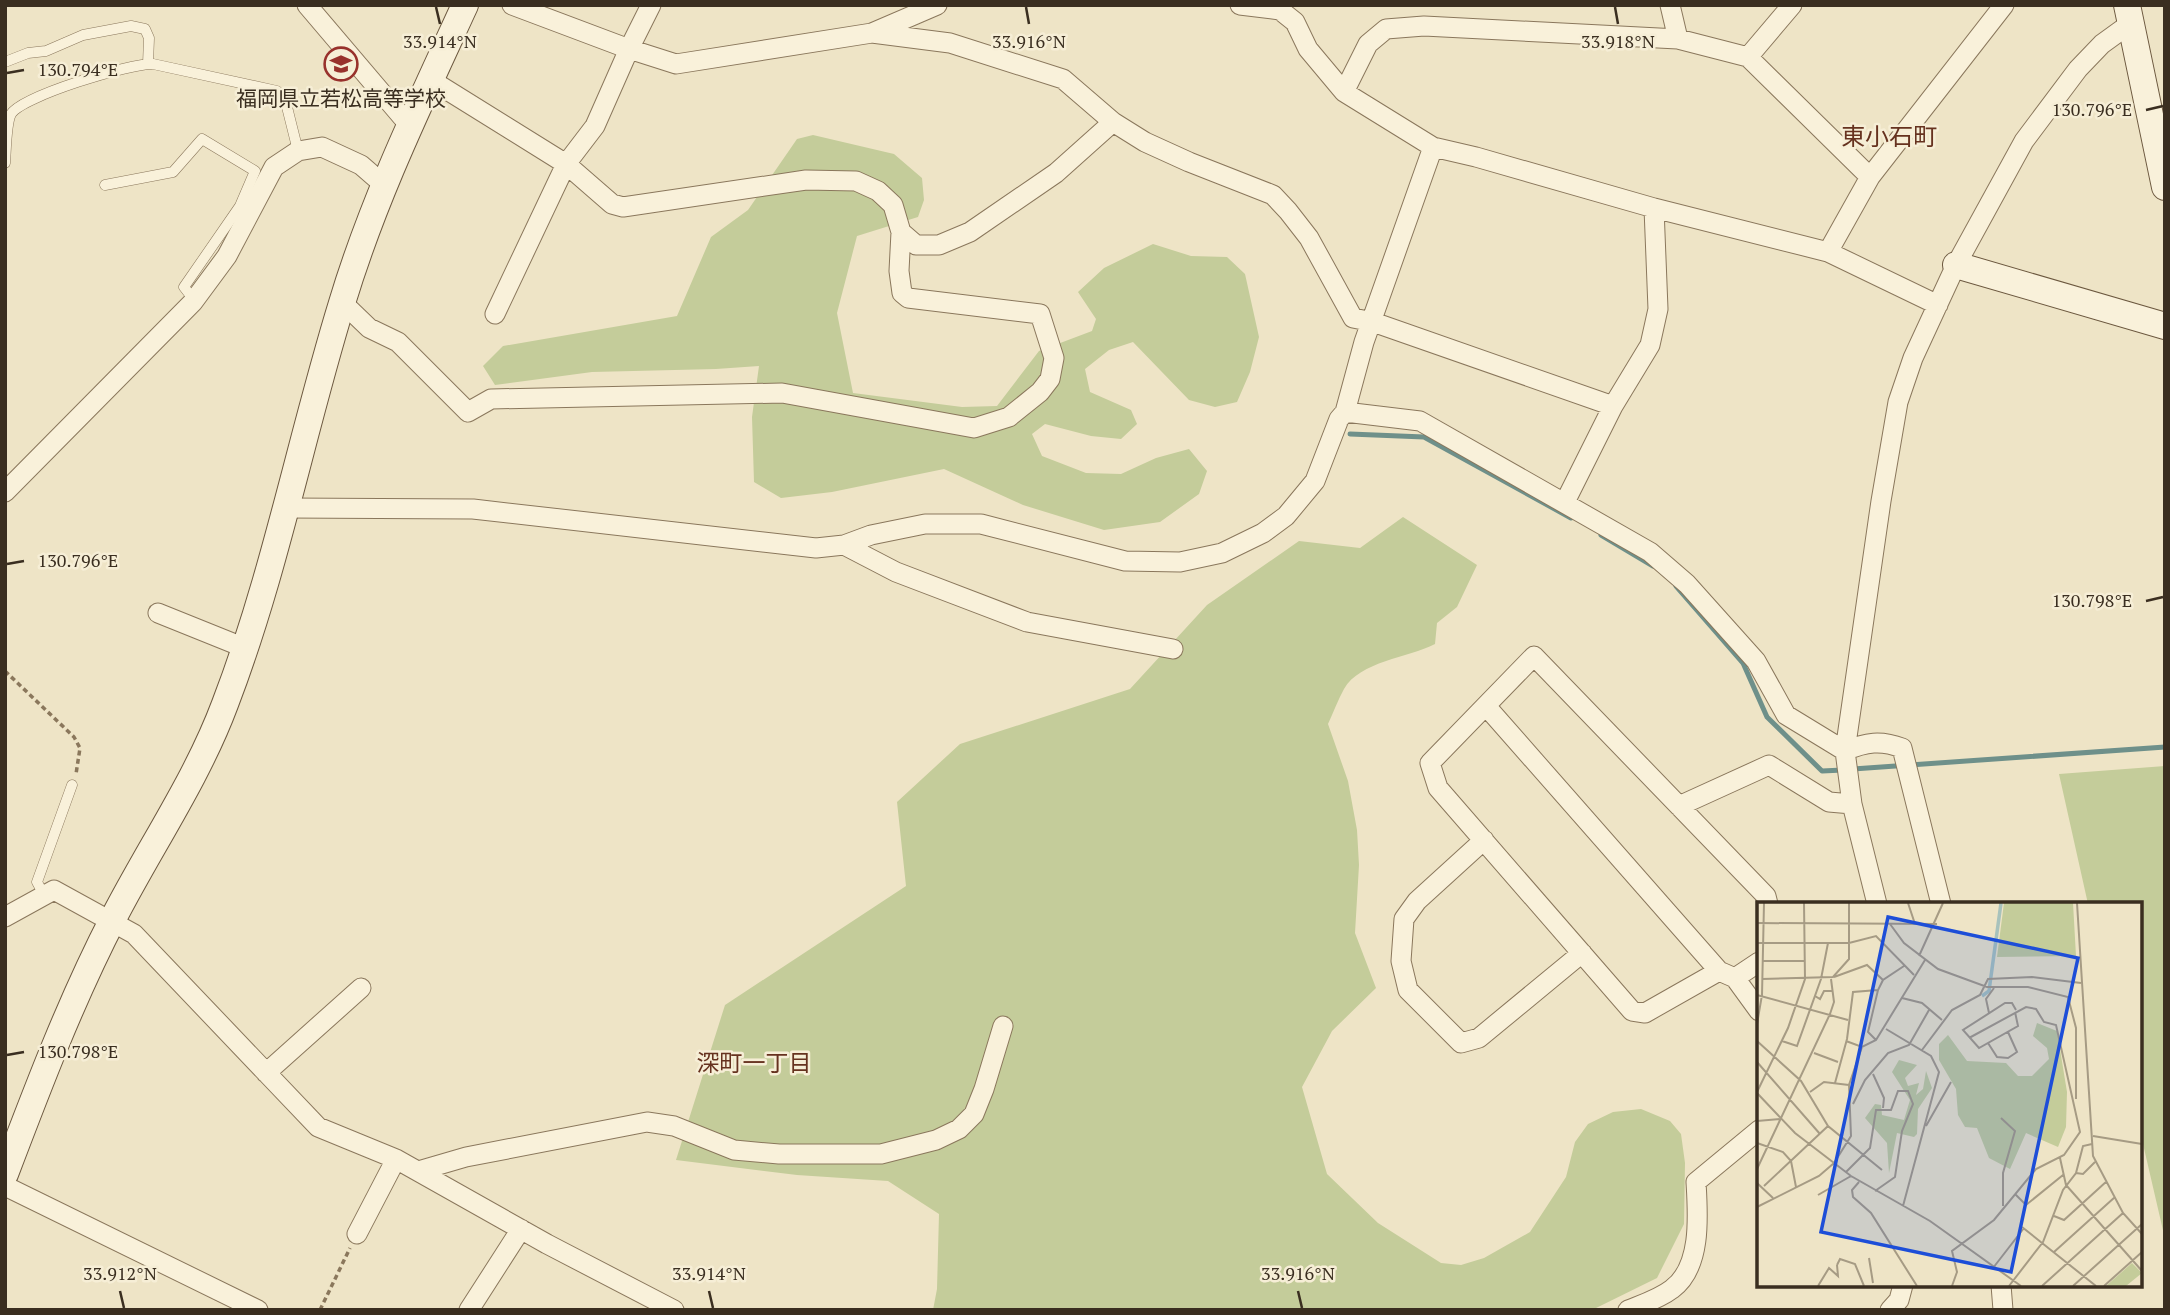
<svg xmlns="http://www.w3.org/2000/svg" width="2170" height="1315" font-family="'PT Serif','Noto Sans JP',serif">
  <rect width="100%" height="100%" fill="#eee4c6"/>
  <path fill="#c4cc9a" d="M813,135L894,154L922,178L924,200L918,217L857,236L837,313L853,393L962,407L997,406L1039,351L1092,331L1096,319L1078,292L1104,268L1153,244L1191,256L1227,257L1245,274L1259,337L1250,372L1237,402L1215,407L1189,400L1133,342L1109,350L1085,369L1090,392L1131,410L1137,424L1121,439L1091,436L1045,424L1032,434L1042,456L1086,473L1121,474L1156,458L1189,449L1207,471L1199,494L1160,522L1104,530L1023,505L944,469L832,492L781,498L754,482L752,417L759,366L716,369L592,372L495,385L483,366L503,346L677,316L711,237L748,210L797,139Z
    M1403,517L1477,565L1457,607L1437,623L1435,644C1408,658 1360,661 1344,689C1338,700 1333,713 1328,724L1348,781L1357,830L1359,865L1355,933L1376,988L1332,1031L1302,1087L1327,1174L1378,1223L1441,1263L1461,1265L1484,1258L1530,1232L1566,1177L1575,1142L1588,1124L1613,1112L1641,1109L1670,1121L1681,1134L1685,1163L1684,1224L1657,1278L1592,1310H933L937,1289L939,1214L888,1181L797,1175L676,1160L725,1005L906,886L897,802L960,744L1130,689L1207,605L1299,541L1360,548Z
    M2165,766V1239L2140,1131V904H2088L2059,774Z"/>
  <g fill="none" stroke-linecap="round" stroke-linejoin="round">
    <path stroke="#6e908a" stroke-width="5" d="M1350,434L1424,437L1571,518
      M1601,535L1653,566
      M1676,586L1743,663L1767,717L1822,771L1843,770
      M1853,769L2165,747"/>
    <defs>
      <path id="lane" d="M5,62L28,53L46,51L83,35L131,26L145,29L149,38L148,64
        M5,163C6,152 6,123 11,114C22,96 131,63 153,64L277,91L286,103L298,151
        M105,185L173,172L202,139L255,171L240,206L184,287L194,300
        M44,895L37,882L72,785"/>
      <path id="street" d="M307,5L409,125
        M512,5L629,49L676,64L872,33L937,5
        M1240,5L1280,10L1295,22L1308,49L1344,92L1433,147L1476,157L1654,208L1828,252L1938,305
        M1670,5L1678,39
        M872,33L950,43L1063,79L1113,122L1145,142L1189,162L1273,195L1288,211L1309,238L1353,318L1373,322L1613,406
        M1748,57L1792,5
        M1344,92L1368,44L1386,29L1424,26L1678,39L1748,57L1870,177
        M901,232L916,245H939L970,232L1056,173L1113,122
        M1828,252L1870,177L2004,5
        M342,302L369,328L398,342L468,412L491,399L782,393L974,428L1009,417L1040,392L1050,379L1054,358L1040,314L908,298L902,293L899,271L901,232L893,205L878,191L856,181L806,180L623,207L612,204L566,164L431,80
        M495,314L566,164L595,126L629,49L651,5
        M1345,412L1420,421L1650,552L1687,584L1756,661L1786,715L1845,751
        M5,492L193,302L227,256L274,167L298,151L322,147L361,165L384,185
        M1565,502L1613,406L1650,345L1658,309L1654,208
        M286,508L473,509L816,548L844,545L871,535L925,524H981L1125,561L1180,562L1222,553L1263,533L1286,516L1315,481L1339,419L1345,412L1364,342L1433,147
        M844,545L896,572L1027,622L1173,649
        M158,613L245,648
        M1486,706L1719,971L1735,978L1759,1011
        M1845,751C1866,742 1881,740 1902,748L1941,904
        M1679,806L1769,765L1829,802L1852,804
        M1484,840L1417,901L1404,919L1401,961L1408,990L1461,1043L1479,1038L1582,953
        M1877,904L1852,804L1845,751L1881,501L1898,402L1913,358L1956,265L2024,141L2078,69L2102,44L2131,23
        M5,917L54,890L134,934L318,1127L396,1159L547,1244L674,1310
        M1719,971L1645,1013L1632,1011L1438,788L1430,763L1534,656L1766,896L1768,904
        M1735,978L1759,962
        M266,1073L361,988
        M418,1171L466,1157L647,1122L674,1126L734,1150L779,1154H881L936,1140L959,1129L974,1114L984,1089L1003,1026
        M5,1186L258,1310
        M357,1234L396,1159
        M2001,1285L2003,1310
        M469,1310L521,1229
        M1628,1310C1643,1304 1659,1299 1672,1289C1702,1267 1698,1215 1696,1182L1759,1130
        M1890,1310L1899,1300L1903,1285"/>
      <path id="secondary" d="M2127,5L2165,187
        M1956,265L2165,326
        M5,1174C38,1087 71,1000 114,917C150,847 197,779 225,704C275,574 301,436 342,303C373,200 420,103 465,5"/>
    </defs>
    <use href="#lane" stroke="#8a775c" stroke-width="11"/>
    <use href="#street" stroke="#8a775c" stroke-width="21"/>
    <use href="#secondary" stroke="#6c583f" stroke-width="28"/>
    <path stroke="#8a775c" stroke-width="3.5" stroke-dasharray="5 3.5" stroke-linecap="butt" d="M5,671L74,737L80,748L76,774
      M320,1310L350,1248"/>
    <use href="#lane" stroke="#f9f1da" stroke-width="10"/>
    <use href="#street" stroke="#f9f1da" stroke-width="19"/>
    <use href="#secondary" stroke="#f9f1da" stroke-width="26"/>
  </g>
  <path fill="none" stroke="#3a2e20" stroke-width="2.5" d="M436,7L440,24M1026,7L1029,24M1615,7L1618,24M7,73L24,70M2146,110L2163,106M7,564L24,561M2146,601L2163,597M7,1055L24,1052M120,1291L124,1308M709,1291L713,1308M1298,1291L1302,1308"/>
  <defs>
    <symbol id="school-ring" viewBox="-11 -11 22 22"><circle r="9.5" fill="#f6eed6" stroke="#98312c" stroke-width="1.5"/><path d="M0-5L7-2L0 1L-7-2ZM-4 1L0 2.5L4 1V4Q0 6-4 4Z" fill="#98312c"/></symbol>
  </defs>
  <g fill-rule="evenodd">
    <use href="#school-ring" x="322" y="45" width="38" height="38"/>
  </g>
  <g text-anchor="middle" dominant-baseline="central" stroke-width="5" stroke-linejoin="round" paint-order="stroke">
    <g font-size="21" fill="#3a2e20" stroke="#f6eed6">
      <text x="341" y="98">福岡県立若松高等学校</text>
    </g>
    <g font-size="23" fill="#66321f" stroke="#f6eed6">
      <text x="754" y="1062">深町一丁目</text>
    </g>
    <g font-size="24" fill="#66321f" stroke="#f6eed6">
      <text x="1889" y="136">東小石町</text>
    </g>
  </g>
  <g transform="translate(1757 902)">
    <rect width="385" height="385" fill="#eee4c6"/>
    <path d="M247,1H316L319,54L240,55ZM280,121L300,129L310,190L309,225L301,245L269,231L253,267L232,256L220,226L208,225L201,213L199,187L182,158V142L191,133L210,159L249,161L261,174H275L292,157L290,146L276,134ZM142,158L160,163L148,176L151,184L162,181L159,193L166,187L169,169L175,186L161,207L160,232L157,235L140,231L132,271L130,241L108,216L118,202L124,203L125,213L147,218L153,198L135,170ZM375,361L385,371L369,384H349Z" fill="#c4cc9a"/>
    <path fill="none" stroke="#a8c2bc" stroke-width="3.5" d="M225,94L232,89L244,1"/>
    <path fill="none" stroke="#a69b84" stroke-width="2" d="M151,1L158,22M320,1L336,254L366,311L385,332M0,21L180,22M133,22L147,41L181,67L230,85H271L311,95L319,126V197M0,41H92L119,34L157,73M162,54L186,1M5,59H48M77,75L110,63L126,78M5,77L76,75L92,57V1M0,93L91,118M58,94L63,97L67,89H75M145,96L165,101L185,118M258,110L261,124L222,146L206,128L248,101H255L259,108M232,111L229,97L237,86M0,122L5,93L7,1M129,127L174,154L182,170L146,304M119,138L111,130L121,88L126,78L147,64M0,139L44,179L71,224L125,268M25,139L40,144L64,77L71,41M89,139L105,145L119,138L168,58M231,141L240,155L251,156L260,150L251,130M165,148L195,108L223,93L231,77L275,75L324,81M57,151L81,160M0,160L63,232M116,172L127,196L126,206M78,181L90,137L96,90L121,88M0,190L31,126L48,77L47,1M53,190L67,180L92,183M0,191L38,231L94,274L173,319L264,384M96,202L108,178L131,151L152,143L172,108M244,216L258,229L246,271V304M0,219L24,217M169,224L194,180M336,234L385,242M0,241L26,250L34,259L39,285M303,256L309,283L385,369M0,267L73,112L77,100L74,77M89,270L113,246L119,208H134L141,189H151L156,202L145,229L138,275L118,289M319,271L326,272L338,260M102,280L95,288L96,295L114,311L160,384M0,281L16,296M7,284L71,224M258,292L269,303L306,273M61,293L94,274M0,305L62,274L77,261L94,234L92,183L105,145M297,314L307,318L350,279M265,325L339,384M297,350L358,295M112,356L116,381M80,363L83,357L98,362L107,384M236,366L267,326M61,384L72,366L81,374L80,363M195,384L200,370L195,349L237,318L279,267L307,253L323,230L299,123L287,120L279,107L269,105L212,136M252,384L286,340L306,288L319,271L326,244L335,242M285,384L366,311M316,384L385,322M347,384L385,350"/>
    <path fill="#1d4ed8" fill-opacity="0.15" stroke="#1d4ed8" stroke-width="3.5" d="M131,15L321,56L254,370L64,330Z"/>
    <rect width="385" height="385" fill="none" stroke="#3a2e20" stroke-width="3.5"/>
  </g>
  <g font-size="18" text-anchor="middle" fill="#3a2e20" stroke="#f6eed6" stroke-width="5" stroke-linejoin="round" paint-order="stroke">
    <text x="440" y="48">33.914°N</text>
    <text x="1029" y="48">33.916°N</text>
    <text x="1618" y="48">33.918°N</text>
    <text x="78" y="76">130.794°E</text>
    <text x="2092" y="116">130.796°E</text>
    <text x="78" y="567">130.796°E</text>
    <text x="2092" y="607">130.798°E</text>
    <text x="78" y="1058">130.798°E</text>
    <text x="120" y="1280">33.912°N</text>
    <text x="709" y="1280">33.914°N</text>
    <text x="1298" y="1280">33.916°N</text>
  </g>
  <rect width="2170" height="1315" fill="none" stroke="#3a2e20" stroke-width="14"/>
</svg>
